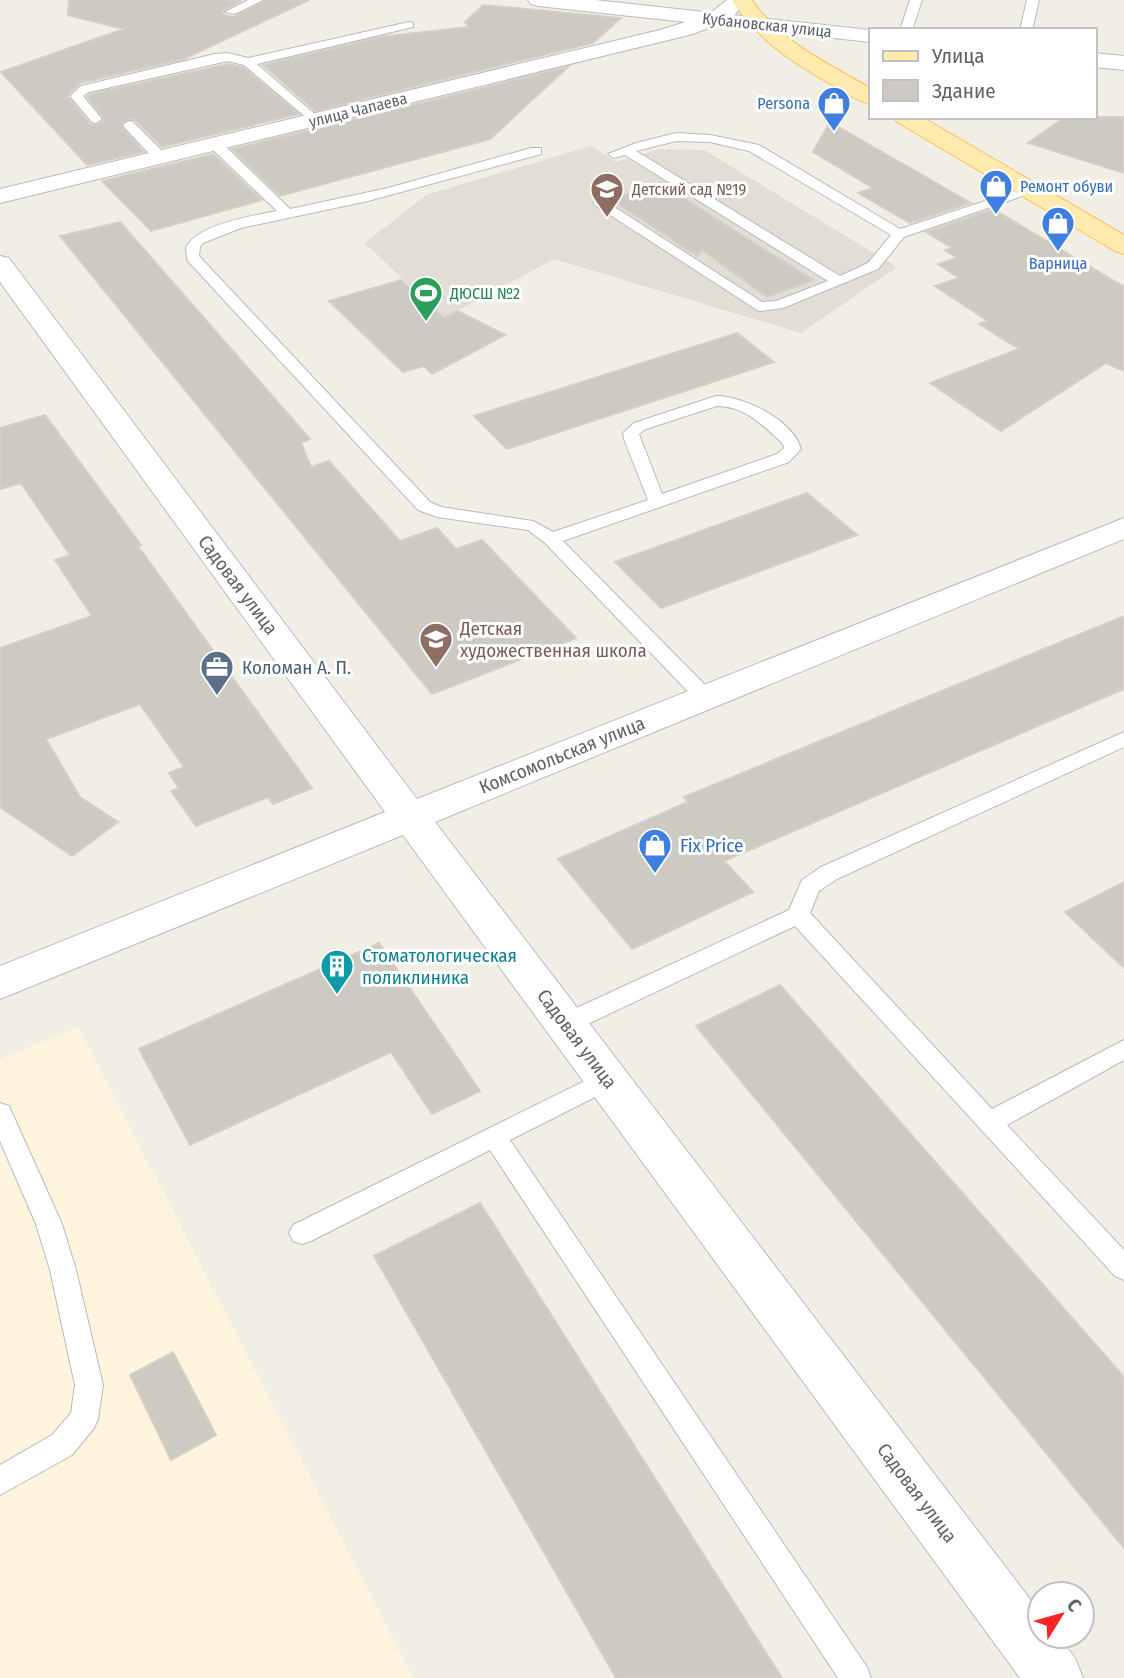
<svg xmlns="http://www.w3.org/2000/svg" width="1124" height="1678" font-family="'Fira Sans Condensed',sans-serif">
  <rect width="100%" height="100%" fill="#f1eee6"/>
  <path fill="#fff5de" d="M78,1027L413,1678H0V1060Z"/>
  <path fill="#e2ddd5" d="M591,146L616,162L660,149L704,150L897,267L801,333L554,259L444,318L365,243L426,195Z"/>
  <path fill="#cdc9c3" stroke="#d7cfc4" stroke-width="2" d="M69,0H242L222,11L224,15L234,17L265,0H309L184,59L80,83L67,96L90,124L97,125L105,119L87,97L90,94L228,64L243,67L299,114L162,147L135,120L128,119L121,126L144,152L87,165L1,72L124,29L68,15Z
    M483,5L621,18L593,43L315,111L263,65L380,37L469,27L465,22Z
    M568,67L490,139L280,196L232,149Z
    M1065,117H1124V173L1028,143Z
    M830,122L938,184L971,203L910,223L858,193L873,188L813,152Z
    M213,154L262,200L151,231L102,181Z
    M661,183L724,224L813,280L767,297L702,250L697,256L611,199Z
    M993,209L1124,287V371L1106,363L1001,431L930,383L1019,349L979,324L988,321L935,286L959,278L938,264L957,258L945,250L952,248L926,232Z
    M120,222L310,439L301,443L311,467L329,461L400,541L437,528L456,549L482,540L576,638L432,694L60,236Z
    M401,280L444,318L458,311L505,335L432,374L424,366L403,372L329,301Z
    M737,333L774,362L507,449L474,416Z
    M45,415L141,545L138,546L312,788L273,804L268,797L196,826L171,791L179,788L169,773L184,767L140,704L46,739L80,797L118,822L72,856L0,807V648L92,616L55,560L70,555L21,483L0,489V428Z
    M807,493L857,535L661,608L615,562Z
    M1124,616V689L724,861L753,892L632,949L558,859L688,802L684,797Z
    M1124,882V968L1065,912Z
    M379,943L480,1091L432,1114L391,1052L190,1145L139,1049Z
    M780,985L1124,1377V1548L696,1026Z
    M480,1203L782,1678H616L374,1256Z
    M173,1352L216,1435L171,1460L130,1375Z"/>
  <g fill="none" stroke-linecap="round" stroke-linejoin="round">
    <defs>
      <path id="lane" d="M248,0H263L235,14L225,12Z
        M910,0H922L912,30H900Z
        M1027,0H1039L1032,30H1020Z
        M409,22L413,23V27L257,64L318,117V123L314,124L244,65L228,61L89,92L83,96L102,119L96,123L92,122L70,96L81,86L215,54L228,53L248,58Z
        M129,121L133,122L166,155V161H156L125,128L123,125Z
        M676,133L710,135L759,145L900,229L1025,188L1030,187L1037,191L904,237L878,269L783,308L759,311L593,204L595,201H605L762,302L776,301L828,281L625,155L614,158L608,154L636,143ZM676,141L710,142L749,151L891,235L868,263L840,276L636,151Z
        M215,140L220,141L290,209L388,188L531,148H541V154L368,201L241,228L203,243L200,247L199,256L430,502L441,507L533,521L553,532L648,500L624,439L623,433L634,423L716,396C744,396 793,420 801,449L789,462L563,541L712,692L715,697L712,702H698L545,543L528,530L437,517L418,510L187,260L186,247C199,224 252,216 277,211L210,147V141ZM717,406C745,406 764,426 783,444L784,448L777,454L662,494L639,434L646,429Z
        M1124,732V747L837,879L819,891L810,913L992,1109L1124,1040V1060L1007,1125L1124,1250V1280L1115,1276L795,926L573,1031L565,1033L557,1031L553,1024L557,1017L789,910L802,880L821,867Z
        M607,1070L615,1073L619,1080L615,1087L510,1140L867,1667L871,1678H838L490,1150L311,1241L302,1244L293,1241L289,1233L293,1225Z
        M0,1103L9,1106L62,1224L76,1270L103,1385L98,1419L94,1428L72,1455L0,1495V1465L52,1435L71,1413L75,1385L50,1270L36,1224L0,1141Z"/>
      <path id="street" d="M727,0H747L731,19L693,34L0,203V189L660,30L708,15Z"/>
      <path id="secondary" d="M528,0H595L870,30V42L538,6L531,4Z
        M1094,53L1124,56V70L1094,67Z
        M0,256L9,258L417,799L1124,518V539L435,822L1040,1612V1636H1058L1075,1658L1083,1678H1020L403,835L0,999V966L385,812L0,282Z"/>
      <path id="primary" d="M732,0H752C779,41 829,64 870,88V104C856,101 844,91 831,84C792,62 756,39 732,0Z
        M894,117H922L1124,235V254L1115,251L897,122Z"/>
    </defs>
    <use href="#lane" stroke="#b7babe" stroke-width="2"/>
    <use href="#street" stroke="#b7babe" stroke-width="2"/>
    <use href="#secondary" stroke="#b8bcc1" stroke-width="2"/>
    <use href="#primary" stroke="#ffc052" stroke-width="2"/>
    <use href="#lane" fill="#fff" fill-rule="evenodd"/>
    <use href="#street" fill="#fff" fill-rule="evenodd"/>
    <use href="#secondary" fill="#fff" fill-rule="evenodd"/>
    <use href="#primary" fill="#ffebae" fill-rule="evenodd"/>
  </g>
  <defs>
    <symbol id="shop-pin" viewBox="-11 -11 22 30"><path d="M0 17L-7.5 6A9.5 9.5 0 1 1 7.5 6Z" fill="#3f7fe0" stroke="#fff"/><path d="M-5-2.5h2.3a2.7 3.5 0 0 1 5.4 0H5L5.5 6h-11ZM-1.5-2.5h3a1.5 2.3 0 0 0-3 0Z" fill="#fff"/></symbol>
    <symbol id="school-pin" viewBox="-11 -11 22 30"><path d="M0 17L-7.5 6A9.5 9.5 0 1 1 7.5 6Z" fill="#8d6e63" stroke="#fff"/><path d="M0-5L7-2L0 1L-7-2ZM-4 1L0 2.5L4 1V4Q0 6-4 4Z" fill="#fff"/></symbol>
    <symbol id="stadium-pin" viewBox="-11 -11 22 30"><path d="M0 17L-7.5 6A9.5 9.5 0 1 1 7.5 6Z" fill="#2e9e5b" stroke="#fff"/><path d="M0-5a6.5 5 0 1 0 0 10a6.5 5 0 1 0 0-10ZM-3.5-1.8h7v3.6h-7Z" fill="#fff"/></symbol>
    <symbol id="office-pin" viewBox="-11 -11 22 30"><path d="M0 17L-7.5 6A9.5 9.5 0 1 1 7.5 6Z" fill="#5c6f8a" stroke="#fff"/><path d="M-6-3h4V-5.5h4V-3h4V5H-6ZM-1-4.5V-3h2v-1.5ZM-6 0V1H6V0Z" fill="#fff"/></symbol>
    <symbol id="building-pin" viewBox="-11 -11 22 30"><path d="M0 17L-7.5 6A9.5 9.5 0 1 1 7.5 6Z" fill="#0f9aa8" stroke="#fff"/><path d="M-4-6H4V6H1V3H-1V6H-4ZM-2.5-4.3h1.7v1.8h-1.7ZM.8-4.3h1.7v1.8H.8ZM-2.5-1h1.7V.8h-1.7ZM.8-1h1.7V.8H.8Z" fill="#fff"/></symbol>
  </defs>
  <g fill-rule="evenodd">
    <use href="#shop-pin" x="815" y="84" width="38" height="52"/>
    <use href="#shop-pin" x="977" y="167" width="38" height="52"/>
    <use href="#school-pin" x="588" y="170" width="38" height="52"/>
    <use href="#shop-pin" x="1039" y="204" width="38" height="52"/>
    <use href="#stadium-pin" x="407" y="274" width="38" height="52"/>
    <use href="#school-pin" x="417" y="620" width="38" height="52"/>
    <use href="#office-pin" x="198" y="648" width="38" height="52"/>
    <use href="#shop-pin" x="636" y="826" width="38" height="52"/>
    <use href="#building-pin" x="318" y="947" width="38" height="52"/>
  </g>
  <g text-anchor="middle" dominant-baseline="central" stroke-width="6" stroke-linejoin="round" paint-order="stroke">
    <g font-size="16" fill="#5e6368" stroke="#fff">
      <text transform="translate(767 25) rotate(6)">Кубановская улица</text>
      <text transform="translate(358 110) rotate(-14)">улица Чапаева</text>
    </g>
    <g font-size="16" fill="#366cbe" stroke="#fff" text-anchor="end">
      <text x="810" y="103">Persona</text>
      <text x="1020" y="186" text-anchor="start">Ремонт обуви</text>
      <text x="1058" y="263" text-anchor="middle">Варница</text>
    </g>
    <g font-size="16" fill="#785e54" stroke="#fff" text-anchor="start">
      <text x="632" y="189">Детский сад №19</text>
    </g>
    <g font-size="16" fill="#27864d" stroke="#fff" text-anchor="start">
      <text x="450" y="293">ДЮСШ №2</text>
    </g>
    <g font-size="19" fill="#5e6368" stroke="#fff">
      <text transform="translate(238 585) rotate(53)">Садовая улица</text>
      <text transform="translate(562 755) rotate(-22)">Комсомольская улица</text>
      <text transform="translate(577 1039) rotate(53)">Садовая улица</text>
      <text transform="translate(917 1493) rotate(53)">Садовая улица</text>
    </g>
    <g font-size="19" fill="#785e54" stroke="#fff" text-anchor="start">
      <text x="460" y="628">Детская<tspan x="460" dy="22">художественная школа</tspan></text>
    </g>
    <g font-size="19" fill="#4e5e75" stroke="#fff" text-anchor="start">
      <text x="242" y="667">Коломан А. П.</text>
    </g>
    <g font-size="19" fill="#366cbe" stroke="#fff" text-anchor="start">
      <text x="680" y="845">Fix Price</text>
    </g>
    <g font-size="19" fill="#0d838f" stroke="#fff" text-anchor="start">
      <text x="362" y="955">Стоматологическая<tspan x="362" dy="22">поликлиника</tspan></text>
    </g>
  </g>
  <rect x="869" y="28" width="228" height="91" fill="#ffffff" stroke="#bfc1c3" stroke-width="2"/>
  <rect x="883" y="51" width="35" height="10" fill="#ffebae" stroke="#bfc1c3" stroke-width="2"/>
  <text x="932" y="63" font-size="21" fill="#5e6368">Улица</text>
  <rect x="883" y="80" width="35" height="21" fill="#cdc9c3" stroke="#bfc1c3" stroke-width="2"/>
  <text x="932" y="98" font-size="21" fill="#5e6368">Здание</text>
  <g transform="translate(1061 1615) rotate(53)"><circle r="33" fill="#ffffff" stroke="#bfc1c3" stroke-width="2"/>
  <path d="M0-5L12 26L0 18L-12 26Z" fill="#fb2324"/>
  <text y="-10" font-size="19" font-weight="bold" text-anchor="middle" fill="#5e6368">С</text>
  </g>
</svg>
